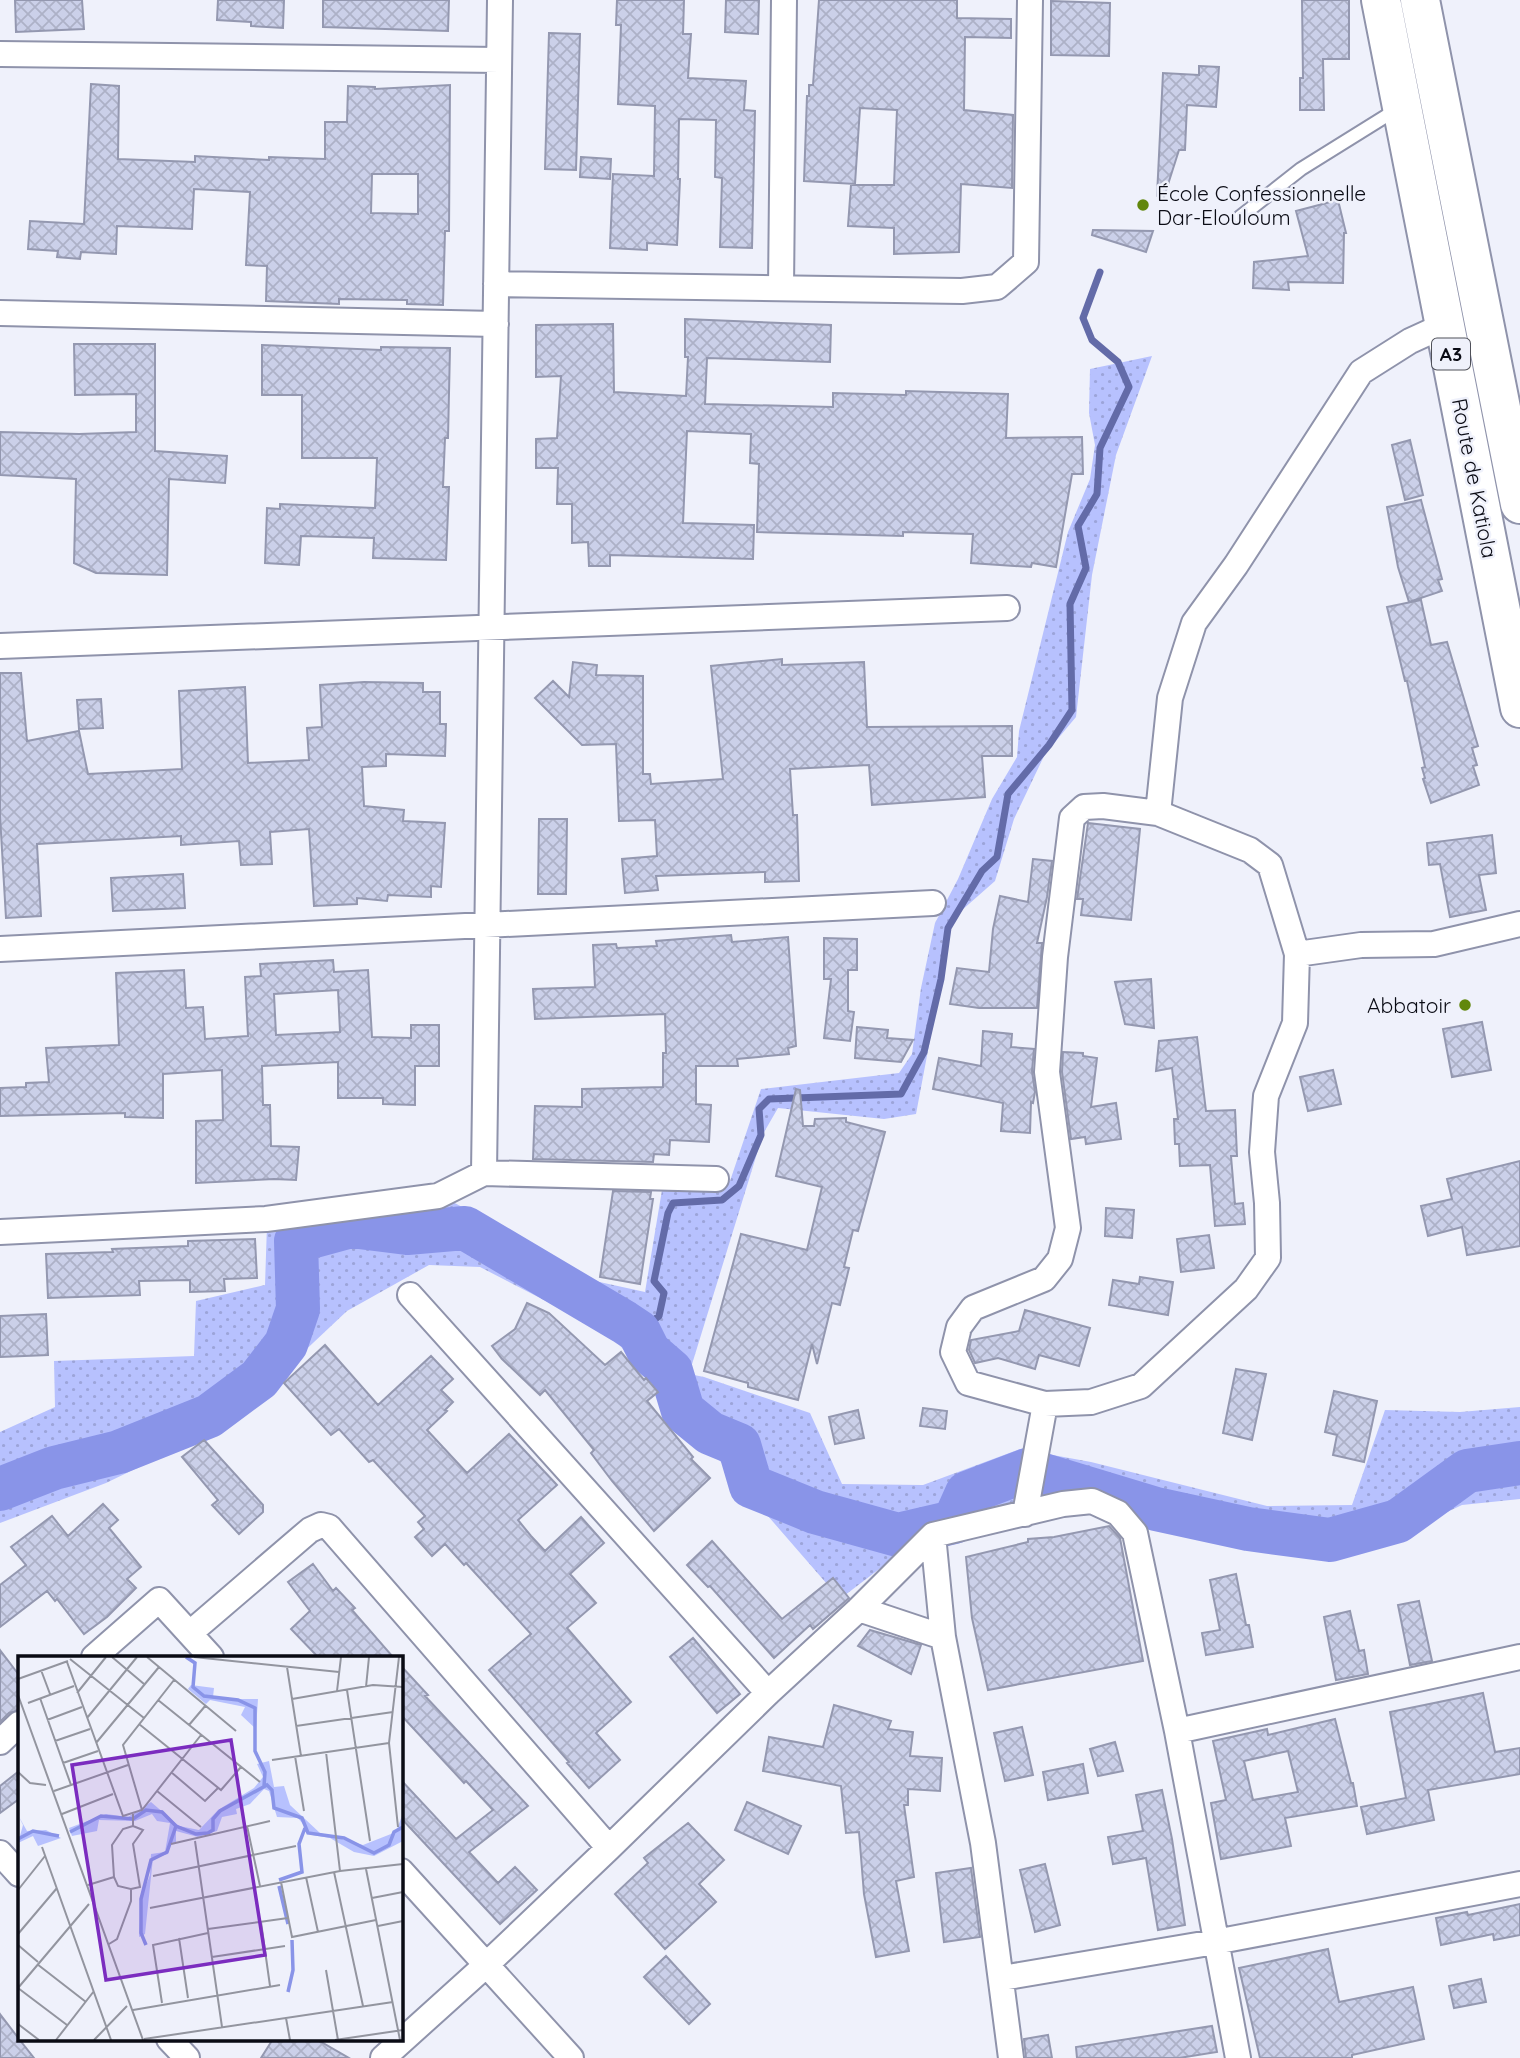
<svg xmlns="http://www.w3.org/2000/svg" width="1520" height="2058" font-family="Quicksand,sans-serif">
  <defs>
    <pattern id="grass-dots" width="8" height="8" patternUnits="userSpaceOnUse" patternTransform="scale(1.75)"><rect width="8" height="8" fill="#b7c1fe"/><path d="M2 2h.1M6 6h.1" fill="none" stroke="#9ca4d9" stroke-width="1.8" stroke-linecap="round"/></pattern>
    <pattern id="building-cross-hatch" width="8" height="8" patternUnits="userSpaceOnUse" patternTransform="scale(1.75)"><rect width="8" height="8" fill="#cbd0e9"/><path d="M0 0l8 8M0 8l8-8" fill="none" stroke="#adb1c7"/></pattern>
  </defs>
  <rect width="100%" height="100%" fill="#eff1fb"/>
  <path fill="url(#grass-dots)" d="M1152,356L1116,455L1092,575L1076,717L1045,754L1014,819L995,881L953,918L916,1114L884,1119L778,1108L763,1134L689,1374L704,1377L810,1413L842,1484L923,1485L1020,1449L1091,1462L1267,1506L1352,1505L1385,1410L1460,1412L1520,1407V1499L1462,1505L1396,1536L1274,1549L1075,1492L942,1521L840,1599L610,1334L480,1267L429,1265L347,1311L226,1425L106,1483L0,1523V1432L55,1407L54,1361L194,1356L196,1301L265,1285L267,1225L453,1202L595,1281L645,1292L662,1190L730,1181L761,1089L899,1073L912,1054L921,988L935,923L958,879L992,799L1017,757L1019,731L1068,532L1090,479L1095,445L1089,413L1090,369Z"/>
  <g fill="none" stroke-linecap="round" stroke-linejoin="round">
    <path stroke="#636ba8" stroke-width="7" d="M639,1332L659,1316L664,1293L654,1281L668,1213L673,1203L722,1200L739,1186L761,1135L759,1109L769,1099L901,1094L924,1052L941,979L948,928L982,871L997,857L1008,794L1049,745L1072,710L1070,604L1086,568L1078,526L1097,494L1100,448L1129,387L1118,362L1092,340L1083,318L1100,272"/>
    <path stroke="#8994e8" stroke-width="44" d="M0,1489L54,1468L119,1452L209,1416L259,1379L286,1344L298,1309L296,1241L351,1226L407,1233L465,1228L624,1322L639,1332L649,1352L671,1371L683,1411L710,1433L739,1445L751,1486L815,1512L898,1535L954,1522L967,1493L1027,1470L1156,1509L1248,1529L1330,1540L1398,1521L1467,1471L1520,1463"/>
  </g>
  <path fill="url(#building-cross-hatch)" stroke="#9498b0" stroke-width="2" fill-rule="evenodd" d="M15,0H82L84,29L16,32Z
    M218,0H284L283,28L251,26V22L217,20Z
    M323,0H449L448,31L323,27Z
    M617,0H684L683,34H691L688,78L746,81L744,110L755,111L752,248L720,247L722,178L715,177L716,120L679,119L678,179H680L677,245L647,243V250L610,248L613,174L654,176L655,106L618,104L621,25H616Z
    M726,0H759L758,34L725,32Z
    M819,0H957V18L1011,19V38L965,37L964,110L1013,115L1012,188L961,184L959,252L894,254V228L848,226L851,185H894L897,110L860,108L855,184L804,181L807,96H809V85H813Z
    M1302,0H1349V59H1323L1324,110H1300V78H1303Z
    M1051,1L1110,3L1109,56L1051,55Z
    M549,33L580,34L576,170L545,169Z
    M1199,66L1219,67L1216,107L1187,105L1185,150H1179L1164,197L1157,196L1163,73L1199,75Z
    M91,84L119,86L118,159L195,162V156L269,160V157L325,159V122H347L348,86L375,87V89L450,85L449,231H445L443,305L407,304V300L339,299V304L266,301L267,266L246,265L250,192L194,189L192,229L117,226L116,254L81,252L80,259L57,257L58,251L28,249L30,221L84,224ZM372,174H418V214L371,213Z
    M581,157L611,159L610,179L580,177Z
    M1338,200L1346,233H1344L1343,283L1288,282L1289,290L1253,288L1254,262L1308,256L1296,211Z
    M1093,230L1153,231L1146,252L1092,235Z
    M685,319L831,325L830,362L707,358L705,404L833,407V393L906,395V391L1008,394L1006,438L1082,437L1083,474H1072L1056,567L1032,563L1031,567L971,563L973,534L903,532V536L757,532L759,464L750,463L751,434L687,431L683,523L754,525L753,559L610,555V566H589L588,542L572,543V504H557L558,468H536V439L557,438L561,376L536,377V325L613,324L614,392L686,396L688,357H685Z
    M74,344H155V451L227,456L225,483L169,479L167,575L96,573L74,563L76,479L0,475V432L79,434L136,432V394L75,395Z
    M262,345L381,350V347L450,348L448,438H445L443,487H449L446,560L373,558L374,538L301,536L299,565L265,563L267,508L280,509V504L375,508L377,458H302V395H262Z
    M1410,440L1423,495L1405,500L1392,445Z
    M1421,500L1442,579L1438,580L1442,591L1409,602L1398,567L1387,507Z
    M1421,600L1431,645L1447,642L1478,746L1472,748L1477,765L1473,766L1479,785L1431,803L1423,779L1425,778L1422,768L1425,767L1407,681H1405L1387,607Z
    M782,659V665L864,662L867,727L1012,726V756H982L985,797L872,805L869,765L790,769L793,815H797L799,881L765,882V872L656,876L658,890L625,893L622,859L657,856L655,820L619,821L616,744L582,745L535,698L553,681L569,697L573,662L597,665L596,675L643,676V774H650L651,784L723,779L711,666Z
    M0,673H21L27,741L79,731L88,774L182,769L179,691L245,687L248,763L309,760L307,728L322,727L320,685L364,682L423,683V692H440V724H446L445,756L386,754V766L362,767L364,806L404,810L403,821L445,823L441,887L431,886V897L388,895L387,901L357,898V904L314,906L309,829L270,832L272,864L241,865L239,841L181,845V836L37,844L41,916L6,918L0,816Z
    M101,699L103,728L79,729L77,700Z
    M539,819H567L566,894H538Z
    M1088,823L1140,829L1131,920L1081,915L1083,899H1077Z
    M1492,835L1496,873L1479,875L1486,910L1450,917L1440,864L1429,865L1427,843Z
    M1033,859L1052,861L1047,897L1037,943H1042L1037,1008H979L950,1004L957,968L989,972L993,929L1000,896L1028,902Z
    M183,874L185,908L113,911L111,878Z
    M731,935L732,942L788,937L796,1046L788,1048L789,1054L737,1059L738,1066H696V1104L711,1105L709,1142L670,1140L669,1155L654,1154L653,1162L533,1159L535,1106L582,1107V1089L663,1087V1053H666L665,1014L535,1019L533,989L595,987L593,945L616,944L617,948L657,946L656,941Z
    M824,938L857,939V970H848V1011L854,1012L850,1041L824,1038L831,979H824Z
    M333,960L334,972L368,970L372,1037L411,1038V1025H439V1066H415V1105L383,1104V1098H338V1062L262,1066L263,1105H270L271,1146L299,1147L296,1180L274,1179L196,1183V1121L223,1120L222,1070L163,1074V1118L125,1117V1113L0,1116V1088L26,1087V1083L49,1082L46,1048L119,1045L116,973L184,970L186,1008L203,1007L205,1039L248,1036L245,977L261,976L260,964ZM338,990L340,1032L276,1035L274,994Z
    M1151,979L1154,1028L1125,1024L1115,982Z
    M1482,1022L1491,1070L1452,1077L1443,1029Z
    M857,1027L888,1030L887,1038L913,1040L901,1062L855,1058Z
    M983,1031L1012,1034L1011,1047L1034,1049L1032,1071L1035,1092L1033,1103L1031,1102L1030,1133L1001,1131L1003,1103L933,1089L939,1058L981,1066Z
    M1197,1037L1206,1111L1235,1110L1237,1156H1231L1235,1204L1243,1203L1245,1224L1215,1226L1210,1165L1180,1166L1179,1144H1175L1174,1119H1178L1172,1068L1156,1071L1159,1041Z
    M1063,1052L1083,1053V1056L1097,1058L1091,1107L1116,1103L1121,1139L1086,1144L1085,1137L1071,1139L1062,1072Z
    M1333,1070L1341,1104L1308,1111L1300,1077Z
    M796,1089L800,1090L803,1126H814L815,1119L846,1118V1122L885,1132L858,1231L853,1230L844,1267L849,1268L840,1305L832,1303L817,1364L812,1344L798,1400L748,1387V1383L704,1371L741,1234L807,1250L822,1187L776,1176Z
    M1520,1161V1246L1467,1255L1462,1227L1428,1236L1421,1206L1452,1199L1447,1179Z
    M613,1191L651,1192L650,1199H653L640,1284L600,1277Z
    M1106,1208L1134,1210L1132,1238L1105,1236Z
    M1209,1235L1214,1268L1181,1272L1177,1239Z
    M255,1239L257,1278L224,1279L225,1291L190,1292V1280L139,1281L140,1295L48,1298L46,1254L113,1252L112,1249L188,1246V1241Z
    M1140,1277L1173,1282L1168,1315L1109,1305L1113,1280L1139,1284Z
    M527,1303L549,1313L605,1365L621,1352L644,1380L646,1378L658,1392L647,1401L693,1457L691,1459L710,1478L654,1531L612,1481L591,1453L594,1450L545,1390L540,1395L502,1359L492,1346L515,1329Z
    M1025,1310L1090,1328L1079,1366L1039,1355L1035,1369L998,1358L975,1363L969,1350L971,1340L1019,1331Z
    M46,1314L48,1355L0,1357V1316Z
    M325,1345L378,1405L431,1356L453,1379L441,1390L453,1402L445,1410L447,1411L427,1430L467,1473L509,1434L557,1485L518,1520L531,1536L545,1551L581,1517L604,1543L570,1574L596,1603L567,1628L631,1702L596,1733L620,1760L589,1788L567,1763L569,1762L489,1670L531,1634L466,1563L464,1565L445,1544L432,1556L415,1537L424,1529L418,1522L425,1516L373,1460L369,1462L339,1429L331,1435L284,1383Z
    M1236,1369L1266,1374L1252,1440L1223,1433Z
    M1334,1391L1377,1401L1364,1462L1333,1455L1337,1435L1325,1432Z
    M923,1408L947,1411L945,1429L920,1426Z
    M858,1410L864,1438L835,1444L829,1417Z
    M204,1440L263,1505V1512L239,1534L212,1505L218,1500L182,1457Z
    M103,1504L118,1520L109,1528L141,1567L127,1579L136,1588L107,1617L84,1634L57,1599L55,1601L47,1591L0,1627V1585L26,1565L11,1547L52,1516L68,1536Z
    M1109,1526L1120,1538L1143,1661L988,1690L972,1618L966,1557L1028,1542V1539L1054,1537Z
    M712,1541L782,1619L833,1578L849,1598L813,1629L810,1625L774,1658L710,1586L708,1587L687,1565Z
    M313,1564L333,1591L336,1588L355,1608L352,1610L393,1657H318L291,1629L310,1611L288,1582Z
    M1236,1574L1246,1625H1249L1253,1647L1206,1655L1202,1633L1220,1630L1210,1580Z
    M1419,1601L1432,1661L1410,1665L1398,1605Z
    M1350,1611L1359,1651L1364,1650L1368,1674L1336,1680L1324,1617Z
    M870,1630L921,1645L911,1674L858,1646Z
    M693,1638L740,1694L717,1713L670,1657Z
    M0,1650L19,1675V1710L9,1713L0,1722Z
    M401,1666L428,1695L425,1696L528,1806L469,1852L498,1883L515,1867L537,1890L500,1924L401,1818V1780L456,1839L493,1810L466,1781L464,1783L401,1715Z
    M1483,1693L1495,1752L1520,1748V1774L1428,1790L1434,1820L1367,1834L1361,1807L1406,1798L1390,1712Z
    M834,1705L891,1721L888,1729L913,1732L910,1756L942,1758L940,1791L908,1789V1805H904L914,1877L896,1881L909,1951L876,1957L864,1894L859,1832L846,1833L841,1786L763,1771L769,1737L823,1747Z
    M1335,1719L1351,1783H1353L1357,1806L1285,1818L1291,1846L1221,1859L1211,1803L1226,1800L1213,1741L1267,1729L1268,1735ZM1288,1751L1298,1792L1253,1800L1244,1761Z
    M1022,1727L1033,1775L1005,1781L994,1733Z
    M1115,1742L1123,1771L1098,1776L1090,1749Z
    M1083,1764L1088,1793L1048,1800L1043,1772Z
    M19,1771V1799L0,1813V1786Z
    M1162,1790L1172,1839L1185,1925L1158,1930L1146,1858L1113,1864L1108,1837L1143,1831L1136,1795Z
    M747,1802L801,1826L788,1854L735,1830Z
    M688,1823L724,1860L699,1884L716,1902L665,1949L615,1894L648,1863L644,1858Z
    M1045,1864L1060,1925L1035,1932L1020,1870Z
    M971,1868L980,1937L944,1942L936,1873Z
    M1520,1904V1935L1494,1940L1493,1934L1441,1945L1436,1918L1467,1912L1468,1915Z
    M1328,1949L1339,2002L1413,1987L1424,2039L1352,2055V2058H1260L1239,1968Z
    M666,1956L710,2004L689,2024L644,1977Z
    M1481,1979L1486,2002L1454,2008L1449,1986Z
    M0,2014L19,2039L34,2058H0Z
    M1212,2026L1217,2052L1179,2058H1077L1076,2047Z
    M1048,2035L1052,2058H1026L1024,2039Z
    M273,2039H316L349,2058H261Z"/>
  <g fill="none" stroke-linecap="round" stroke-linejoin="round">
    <defs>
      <path id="service" d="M1240,217L1301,169L1399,108"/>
      <path id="minor" d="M0,54L499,60
        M496,284L962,291L997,287L1026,262L1030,0
        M781,288L784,0
        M0,313L496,324
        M0,646L1007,608
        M0,949L933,903
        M1297,954L1361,945L1434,944L1520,924
        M484,1173L500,0
        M0,1232L266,1219L438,1196L484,1173L716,1179
        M410,1295L768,1693
        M1045,1404L1091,1402L1141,1386L1246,1289L1268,1258L1267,1203L1262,1152L1266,1096L1295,1023L1297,954L1270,865L1250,850L1158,813L1170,698L1194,623L1236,565L1361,372L1410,341L1445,325
        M1025,1514L1045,1404L968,1383L953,1352L959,1327L973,1308L1044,1279L1060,1259L1068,1228L1047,1072L1055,957L1072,818L1084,807L1103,806L1158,813
        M933,1535L943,1637L983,1843L1011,2058
        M859,1609L943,1637
        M190,1633L310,1530L321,1525L329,1527L609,1848
        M94,1657L159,1600L211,1657
        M1177,1731L1520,1657
        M0,1742L19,1724
        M0,1853L19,1874
        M401,1871L571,2058
        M1002,1978L1215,1942L1520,1884
        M169,2039L187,2058
        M383,2058L485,1966L609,1848L768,1693L859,1609L933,1535L1063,1504L1092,1501L1118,1513L1135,1533L1177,1731L1238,2058"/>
      <path id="trunk" d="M1381,0L1520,708
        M1420,0L1520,504"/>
    </defs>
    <use href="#service" stroke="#8f93ab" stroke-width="16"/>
    <use href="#minor" stroke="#8f93ab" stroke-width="28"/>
    <use href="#trunk" stroke="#8f93ab" stroke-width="42"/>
    <use href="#service" stroke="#fff" stroke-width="12"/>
    <use href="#minor" stroke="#fff" stroke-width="24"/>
    <use href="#trunk" stroke="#fff" stroke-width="38"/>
  </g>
  <g fill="#61870c" stroke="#eff1fb" stroke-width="2.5">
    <circle cx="1143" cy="205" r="7"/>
    <circle cx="1465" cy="1005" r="7"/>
  </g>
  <g text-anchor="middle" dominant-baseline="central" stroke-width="5" stroke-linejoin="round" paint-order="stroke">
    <rect fill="#eff1fb" stroke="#4f5059" stroke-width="2" x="1432" y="338.5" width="38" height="31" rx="5"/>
    <g font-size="19" font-weight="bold" fill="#0a0b14">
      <text x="1451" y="354">A3</text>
    </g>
    <g font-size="21" fill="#0a0b14" stroke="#eff1fb" text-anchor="start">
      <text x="1157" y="193">École Confessionnelle<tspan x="1157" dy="24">Dar-Elouloum</tspan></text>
      <text x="1451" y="1005" text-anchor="end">Abbatoir</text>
    </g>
    <g font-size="21" fill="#0a0b14" stroke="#eff1fb">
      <text transform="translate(1475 478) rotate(79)">Route de Katiola</text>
    </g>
  </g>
  <g transform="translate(18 1656)">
    <rect width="385" height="385" fill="#eff1fb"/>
    <path d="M173,29L196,32L195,41L201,43H240L238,73L223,59L227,51L192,44L188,48L170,33ZM251,105L256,131L266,130L272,149L302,177L345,189L378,176L385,157V185L356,200L336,196L312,182L294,179L280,162L259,161L251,135L246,133L232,148L218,153L219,158L204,161L199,175L180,181L158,175V186L151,188L150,198L135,202L127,278L121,281L123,242L132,219L133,198L147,196L152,167L139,165L134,158L117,165L81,164L79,175L54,180L51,172L88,158L110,161L133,146L161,170L181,174L200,154L236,132L245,121L239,108ZM0,159L9,175L28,174L43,182L20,190L15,180L0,187L5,169Z" fill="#b7c1fe"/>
    <path fill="none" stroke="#8994e8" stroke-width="3.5" d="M168,1L177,7L175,31L186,40L220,44L237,52V95L247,116L246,130M52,176L83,160L115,163L128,154L144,156L158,170L178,178L190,177L195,174V163L202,155L249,129L254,134L256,152L284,162L290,177L326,182L356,197L371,189L376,176L385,171M0,183L15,175L41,180M261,224L284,216L281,188L287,172M261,230L270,268M128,289L123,277V243L133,204L149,196L158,170M270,336L275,314L274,284"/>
    <path fill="none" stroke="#93959f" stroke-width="2" d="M94,1L126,28M129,1L218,75M176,1L321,16M52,3L126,62M49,6L105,160L124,154L183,79M269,11L283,100M23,14L32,38M0,23L50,5M348,31L351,1M329,34L352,185M319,35L323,1M59,37L88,1M0,39L125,384M22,42L53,129M274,43L355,29L385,31M140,44L242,126M10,47L56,30M69,62L119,1M29,64L64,51M121,68L203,134L223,111M171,69L188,49M278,70L375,56M37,85L72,73M78,87L141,11M308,96L322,215M277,100L286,155M254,104L371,87M45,107L80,95M0,116L12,127L28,129M153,116L187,145L200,132M36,135L110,109M139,135L183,171M124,154L105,89L156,24M44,158L95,138M229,170L242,230M380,171L371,87L381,1M177,185L204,371M153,188L252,165M24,191L93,384M348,213L382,384M316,216L345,350M135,220L278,190M288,221L300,276M263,226L274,281L358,264M70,229L96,221M113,233L122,231L115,188L125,174L115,170V158M0,234L27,200M354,242L385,236M132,252L322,215L385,208M243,266L252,330M360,270L385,265M190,273L270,262M0,278L39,232M161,282L170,342M91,288L99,283L113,245V233L100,230L96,221L94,189L105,173L115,170M0,289L20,306M194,301L267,290M19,308L68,346M308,314L320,384M0,332L71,248M0,332L49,369M144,347L135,289L190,277M115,354L262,329M268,362L272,384M0,368L21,384M126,383L375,346M38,384L76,335M76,384L109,350M317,384L385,374"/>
    <path fill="#7b2cbf" fill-opacity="0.15" stroke="#7b2cbf" stroke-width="3.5" d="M213,84L247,299L88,324L54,109Z"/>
    <rect width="385" height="385" fill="none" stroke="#0a0b14" stroke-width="3.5"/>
  </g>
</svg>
